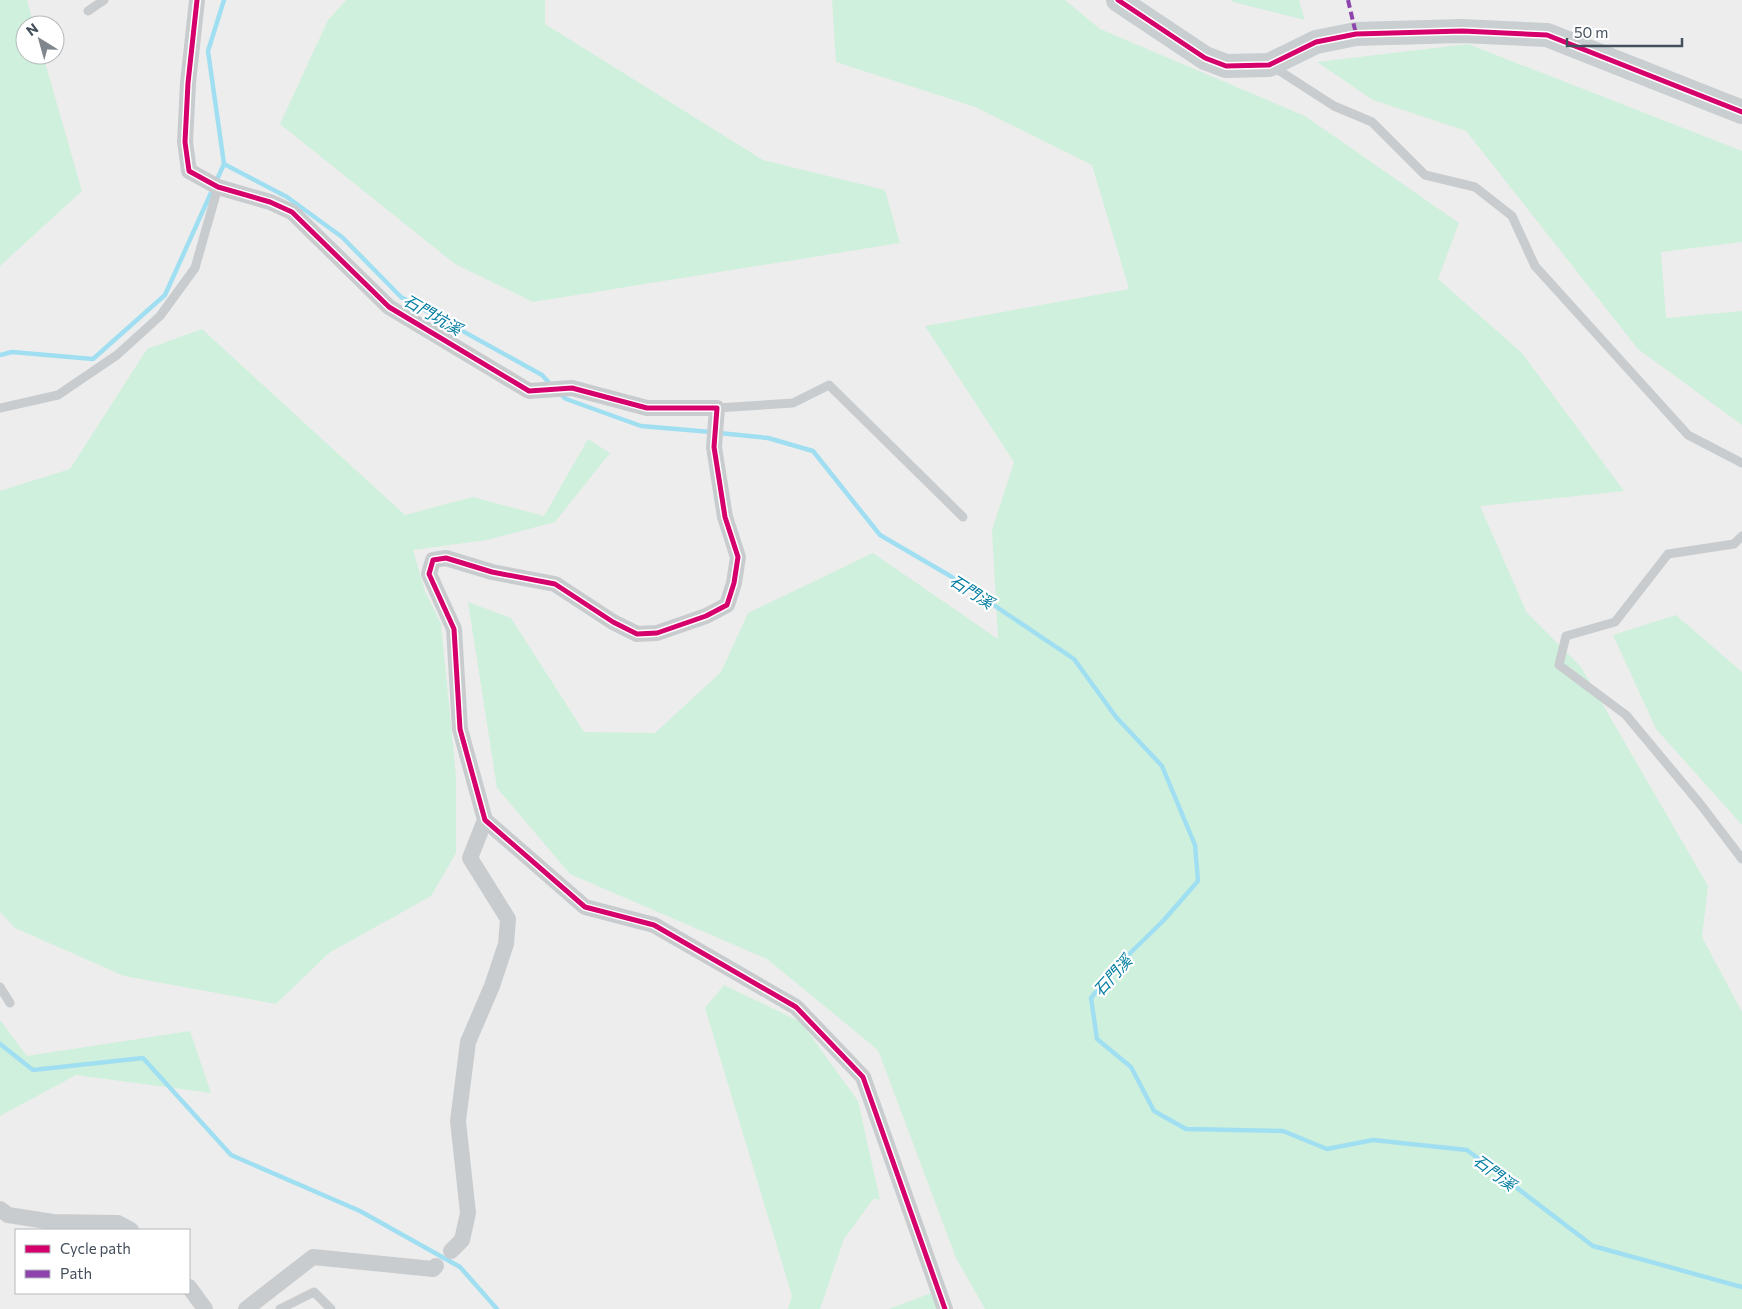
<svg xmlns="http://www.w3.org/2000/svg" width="1742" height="1309" font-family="Commissioner,'Noto Sans TC',sans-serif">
  <rect width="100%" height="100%" fill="#eeeded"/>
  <path fill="#cff0dc" d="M0,0H27L34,25H25V55H43L82,191L0,266Z
    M346,0H545V24L763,160L885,190L900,243L533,302L455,264L280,124L328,20Z
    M832,0H1065L1100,29L1305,116L1459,223L1438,279L1522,353L1624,491L1480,506L1527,613L1581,667L1708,886L1702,937L1742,1012V1309H985L956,1258L878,1050L767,959L570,874L497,788L468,602L511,618L584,732L655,733L721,672L748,613L873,553L998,639L992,530L1014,462L925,326L1129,289L1092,165L975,107L836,62Z
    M1230,0H1299L1305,20L1233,2Z
    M1468,44L1742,151V242L1661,252L1666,318L1742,311V425L1638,349L1466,131L1373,100L1317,62Z
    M202,329L405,515L473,497L544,516L588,439L610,453L555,522L487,540L413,550L425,591L441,624L456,776V853L431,896L329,953L276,1004L124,976L15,928L0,912V491L70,469L147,349Z
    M1676,615L1742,672V825L1656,729L1613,635Z
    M724,985L801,1022L858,1101L880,1200L874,1198L844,1239L820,1309H788L792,1296L705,1008Z
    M0,1020L27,1056L190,1031L211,1093L76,1075L0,1116Z
    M931,1293L938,1309H889Z"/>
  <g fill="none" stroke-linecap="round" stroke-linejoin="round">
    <path stroke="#a0dff1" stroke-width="4.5" d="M224,0L208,51L224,164L287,197L342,237L401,297L542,375L552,386
      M0,355L12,352L93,359L165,295L224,164
      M559,393L566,399L641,426L711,432
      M719,433L768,438L813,451L880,535L952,577L1074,659L1116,717L1162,766L1195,845L1198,881L1163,921L1117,966L1091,998L1097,1039L1131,1067L1154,1111L1186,1129L1283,1131L1327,1149L1373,1140L1467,1150L1593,1246L1742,1287
      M0,1044L33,1070L143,1058L231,1155L360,1211L460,1267L497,1309"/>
    <path stroke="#c9ccce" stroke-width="9" d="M88,11L104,0
      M1272,66L1334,106L1372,122L1425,175L1475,187L1512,216L1535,266L1688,435L1742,463
      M0,408L58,395L117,355L160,316L195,268L218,187
      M717,408L793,403L829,385L963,517
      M1742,536L1734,544L1668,554L1615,622L1566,636L1559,665L1626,715L1701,805L1742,859
      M0,987L10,1003
      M280,1309L314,1292L331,1309"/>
    <path stroke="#c9ccce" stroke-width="16" d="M197,0L188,83L185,142L189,171L218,187L270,202L292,212L389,307L529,391L572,388L647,408H717L714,447L725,517L738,557L734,583L727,605L706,616L657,633L637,634L613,622L555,584L492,572L446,558L433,560L429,574L454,629L460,729L485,820L585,907L654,925L796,1007L863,1077L945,1309
      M0,1209L8,1215L53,1222L118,1223L131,1230
      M451,1251L462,1240L468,1213L458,1121L468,1042L492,986L506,944L508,919L470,858L485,820
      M189,1287L205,1309
      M246,1309L313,1257L433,1269L436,1266"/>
    <path stroke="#c9ced1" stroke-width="24" d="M1118,0L1205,58L1226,66L1269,65L1316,42L1356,34L1462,31L1547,35L1742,112"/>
    <path stroke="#8e44ad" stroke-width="4" stroke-dasharray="8 4" stroke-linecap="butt" d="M1348,0L1356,34"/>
    <defs>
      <path id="cycleway" d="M197,0L188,83L185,142L189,171L218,187L270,202L292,212L389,307L529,391L572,388L647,408H717L714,447L725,517L738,557L734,583L727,605L706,616L657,633L637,634L613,622L555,584L492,572L446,558L433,560L429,574L454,629L460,729L485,820L585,907L654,925L796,1007L863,1077L945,1309
        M1118,0L1205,58L1226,66L1269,65L1316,42L1356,34L1462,31L1547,35L1742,112"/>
    </defs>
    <use href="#cycleway" stroke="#fff" stroke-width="8"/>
    <use href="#cycleway" stroke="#d6006c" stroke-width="5"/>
  </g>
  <g text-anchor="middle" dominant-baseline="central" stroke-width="4.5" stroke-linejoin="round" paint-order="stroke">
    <g font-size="16" font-style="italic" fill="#027da1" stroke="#fff">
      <text transform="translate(433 314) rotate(30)">石門坑溪</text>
      <text transform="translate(972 591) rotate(33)">石門溪</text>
      <text transform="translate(1112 975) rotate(-48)">石門溪</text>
      <text transform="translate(1495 1172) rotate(37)">石門溪</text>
    </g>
  </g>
  <rect x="15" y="1229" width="175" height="65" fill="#ffffff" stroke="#b4b9bd"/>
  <rect x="25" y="1245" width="25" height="8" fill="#d6006c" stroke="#b4b9bd"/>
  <text x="60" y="1254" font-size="15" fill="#434f5b">Cycle path</text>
  <rect x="25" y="1270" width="25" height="8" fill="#8e44ad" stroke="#b4b9bd"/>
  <text x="60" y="1279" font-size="15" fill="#434f5b">Path</text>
  <g transform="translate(40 40) rotate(323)"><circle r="24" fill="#ffffff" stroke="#b4b9bd"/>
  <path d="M0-4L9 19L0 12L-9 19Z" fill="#7f868e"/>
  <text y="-8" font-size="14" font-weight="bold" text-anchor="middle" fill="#434f5b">N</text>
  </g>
  <path d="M1567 38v8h115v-8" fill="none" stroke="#434f5b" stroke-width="2.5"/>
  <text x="1574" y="38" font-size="15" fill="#434f5b" stroke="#ffffff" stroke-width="4" paint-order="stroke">50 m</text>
</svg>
